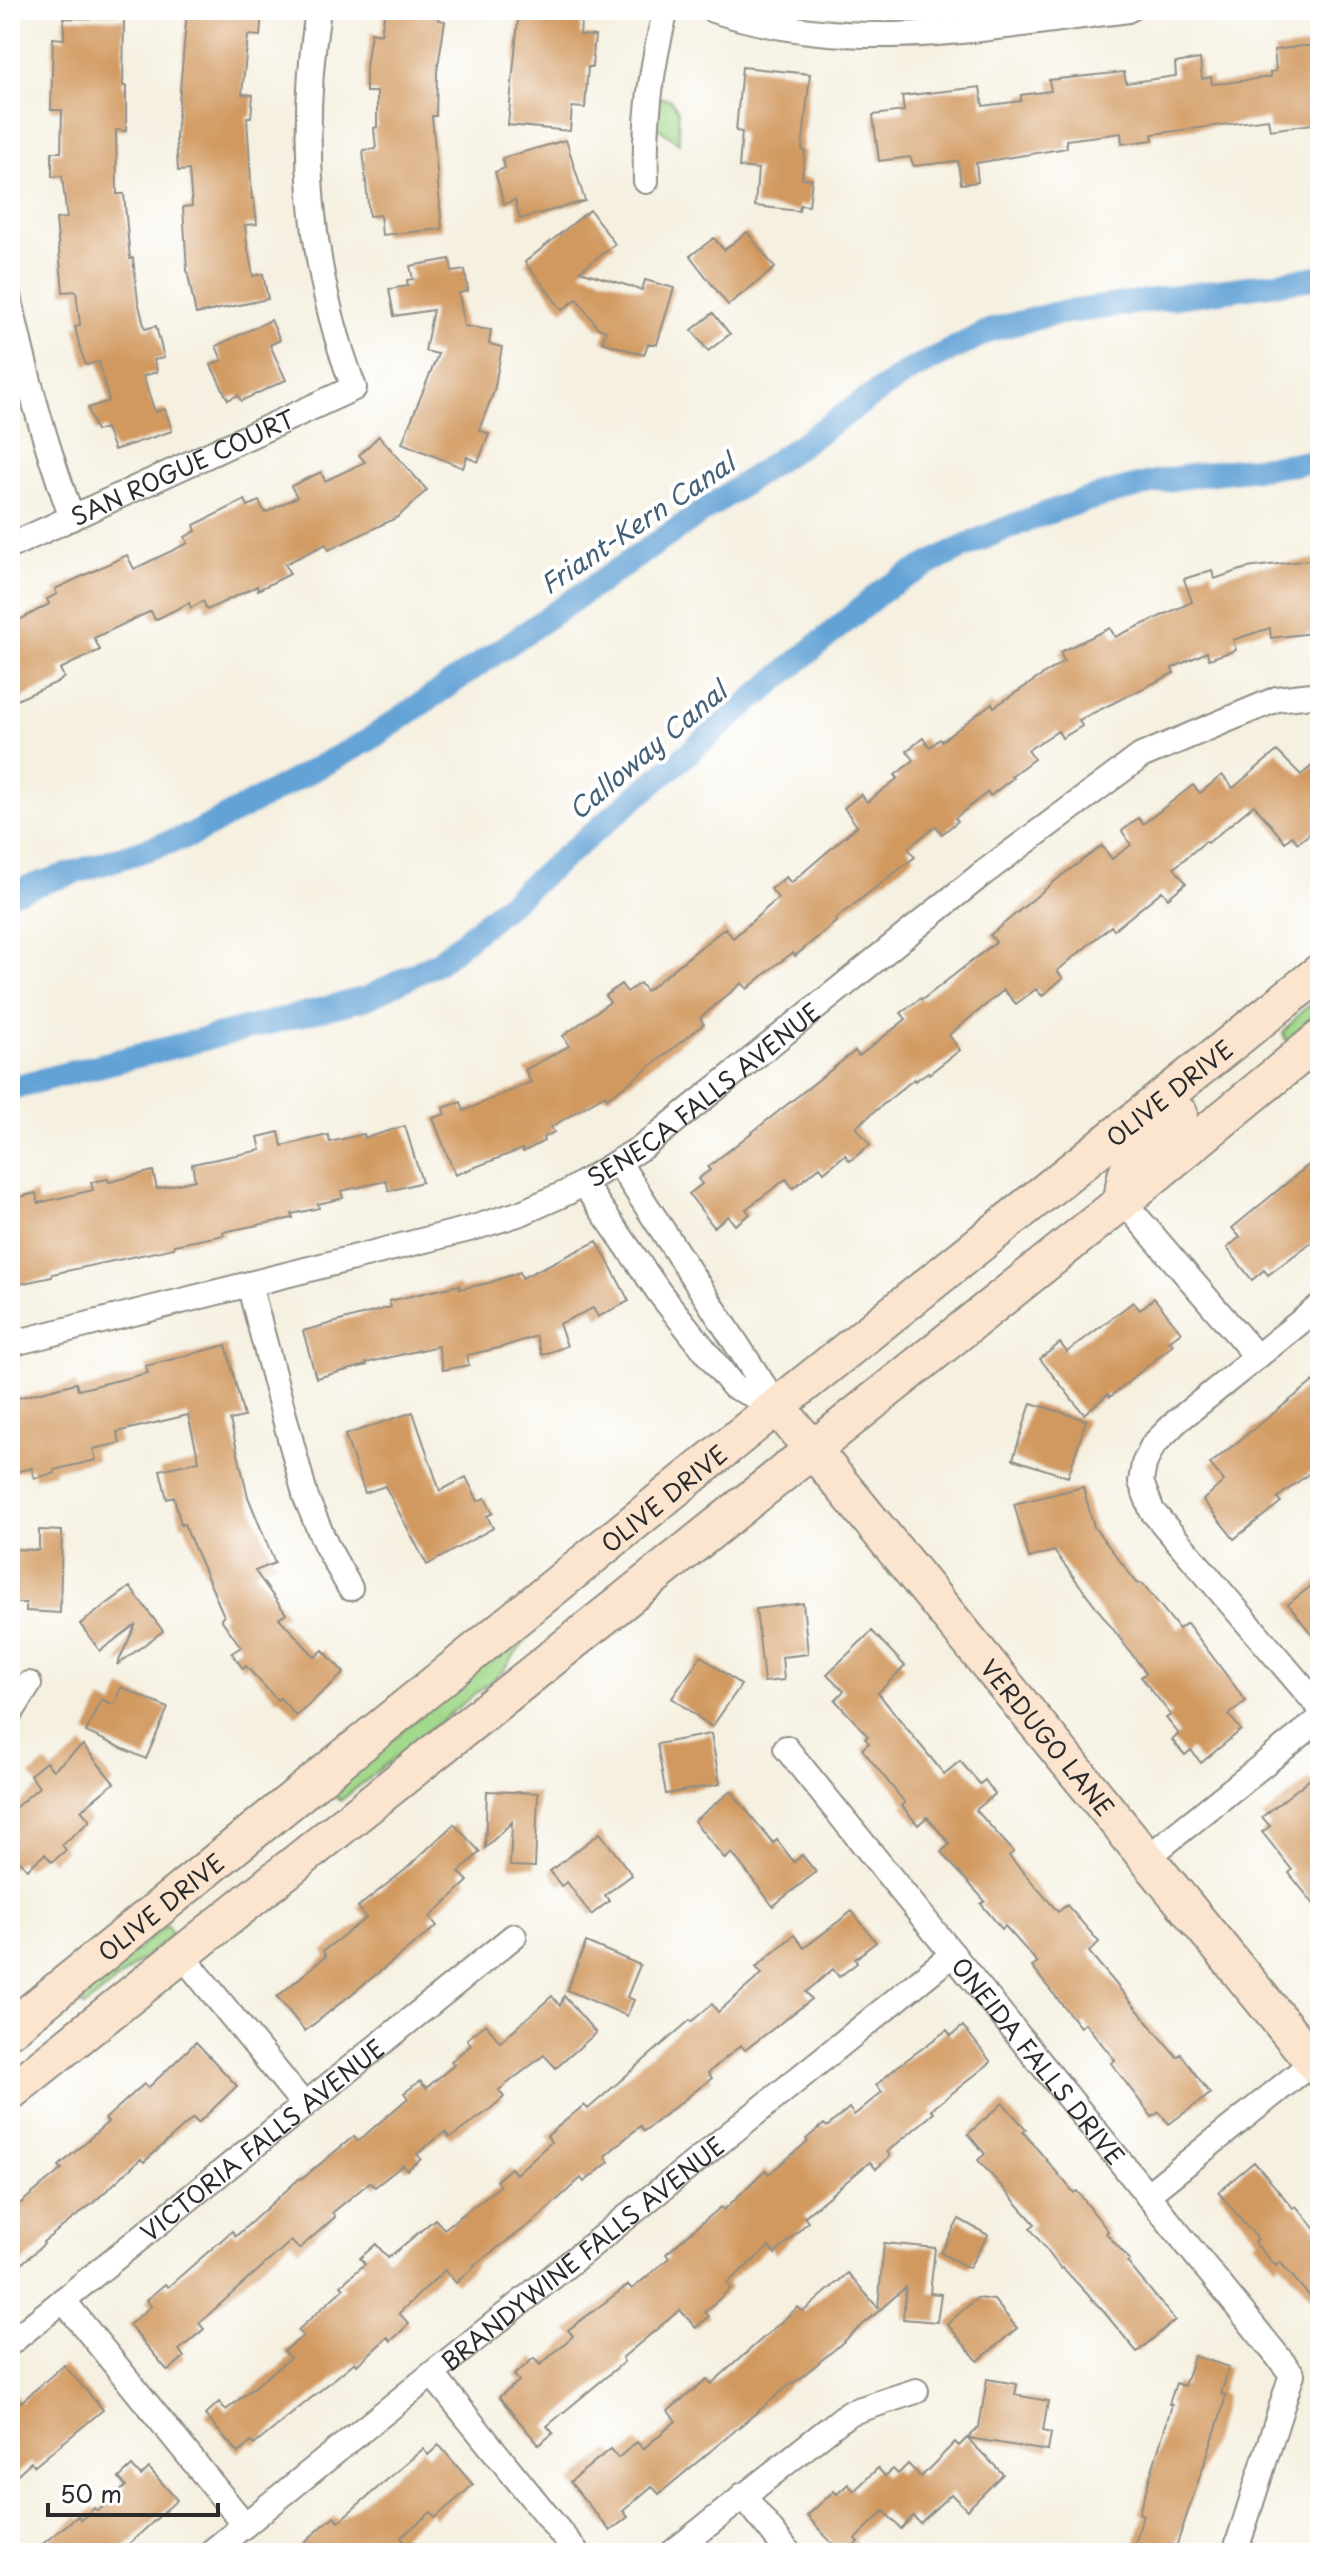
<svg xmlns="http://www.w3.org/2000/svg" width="1330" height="2563" font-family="'Playpen Sans',sans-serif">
  <rect width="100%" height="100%" fill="#fff"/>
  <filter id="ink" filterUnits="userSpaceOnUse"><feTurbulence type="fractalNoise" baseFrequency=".0125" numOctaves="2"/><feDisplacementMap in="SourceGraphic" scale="16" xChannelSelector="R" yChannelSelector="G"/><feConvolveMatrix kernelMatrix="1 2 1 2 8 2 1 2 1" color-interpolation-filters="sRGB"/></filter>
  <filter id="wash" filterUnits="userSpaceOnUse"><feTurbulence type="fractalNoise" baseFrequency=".006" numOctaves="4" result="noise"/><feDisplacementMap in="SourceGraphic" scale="32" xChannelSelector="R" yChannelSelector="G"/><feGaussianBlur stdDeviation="1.8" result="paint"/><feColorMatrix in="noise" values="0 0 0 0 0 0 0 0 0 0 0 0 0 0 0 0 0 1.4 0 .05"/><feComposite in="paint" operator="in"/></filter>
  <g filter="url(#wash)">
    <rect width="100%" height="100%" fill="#f5f0e0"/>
    <path fill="#a2d98b" stroke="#66825b" stroke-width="2" d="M656,97L670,99L678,110L679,143L640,115Z
      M1320,996V1012L1286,1041L1283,1033L1300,1013Z
      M534,1620L536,1627L500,1674L340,1801L335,1795L363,1764Z
      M167,1925L172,1935L84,2007L77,1998Z"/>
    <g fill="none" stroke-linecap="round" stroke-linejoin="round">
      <path stroke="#62a2d5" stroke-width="24" d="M10,893L192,835L367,741L907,372L991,330L1053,314L1320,277
        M10,1088L367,998L439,962L883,590C966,540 1061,503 1156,482C1208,471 1266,468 1320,461"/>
    </g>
    <g id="blocks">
      <path fill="#d1995f" d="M187,10L262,12L260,36L248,35L242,94L253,95L251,117H247L252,199H254L257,224L245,225L247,243L253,276L263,274L268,299L196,314L187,270L183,207L192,206L189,170L178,171L176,137Z
        M385,10H440L438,20L445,21L437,72L436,116H432L442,229L382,235L380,215L369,216L363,150L376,149L374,128L377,127V92H366V67L371,32L381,34Z
        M519,10H582L580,35L595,36L592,67H588L585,108L572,107L570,131L508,125Z
        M64,18L124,19L123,86H126V131L116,130L117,194H124L130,259L133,258L138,301L145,329L156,326L164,358L154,360L157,372L143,376L155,412L165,409L172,431L114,450L106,428L96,431L88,408L109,401L99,362L86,365L81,352L75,327L80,325L76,291L63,292L56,219L67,218L62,176L52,177V152H61L62,110H51L53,38L64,39Z
        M1303,46H1320V123L1270,130L1268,119L1152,134L1153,140L1122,144L1121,133L1066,140L1067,148L976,163L978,182L961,184L958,161L914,166L910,157L879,161L873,115L904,111L902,96L980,87L983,106L1021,101V95L1051,91L1049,80L1124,72L1126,83L1176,76L1175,63L1200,59L1202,79L1211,77L1212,84L1225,83L1271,77L1270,72L1276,71L1274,50Z
        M742,67L810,74L802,150L805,151L802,178L812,179L809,206L800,205L799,211L755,206L758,169L739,167L742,132L736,131Z
        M566,140L585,201L520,219L515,200L504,204L495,172L505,168L502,158Z
        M590,210L615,244L580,271L642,290L645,280L674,288L657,344H648L644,355L602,342L606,331L598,328L577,299L562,310L525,262Z
        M747,232L775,268L728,305L690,256L714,238L724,250Z
        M450,259L452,272L465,270L468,291L459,293L464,326L491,330L489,344L502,347L494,391L479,430L489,434L478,462L467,457L463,468L402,443L438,354L425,351L433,310L394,316L389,289L408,286L407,280L413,279L410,266Z
        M713,313L730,334L708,351L692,330Z
        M271,320L280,340L270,345L286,380L241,401L238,395L228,400L211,365L222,360L216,346Z
        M379,436L427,490L398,517L329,550L326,544L285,564L290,574L258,590L257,586L207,610L203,601L191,608L189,603L155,620L151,611L94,638L100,650L60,669L64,677L60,681L10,703V625L49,604L47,599L57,594L55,589L127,555L134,569L188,543L185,537L196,531L194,525L245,500L248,506L259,501L265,513L297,497L291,486L321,472L325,481L365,462L359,455Z
        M1316,559L1320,590V632L1271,638L1270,628L1233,640L1236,650L1209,659L1207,652L1172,668L1174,673L1079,720L1082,726L1062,738L1058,731L1028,750L1034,759L1011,776L1013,778L990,796L988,792L955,818L958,821L942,834L936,826L908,848L915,857L835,919L837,921L795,956L793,953L777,964L747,989L742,983L700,1018L704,1024L629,1083L607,1098L605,1095L551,1127L554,1132L543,1138L544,1141L523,1152L522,1149L455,1175L433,1118L445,1114L443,1108L461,1102L464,1111L531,1082L525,1070L569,1046L563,1036L610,1002L605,996L621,984L627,992L640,983L646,991L725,928L733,938L778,898L771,889L786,877L791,883L857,826L844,808L861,794L867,802L898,778L895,775L914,760L907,751L923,738L930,747L940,739L942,741L992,703L994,707L1064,661L1060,652L1110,628L1115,637L1192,602L1184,579L1212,570L1214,579L1247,568Z
        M1277,751L1301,775L1320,759V825L1298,843L1292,836L1285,842L1254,805L1208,843L1206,841L1174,868L1186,883L1168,898L1162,891L1114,930L1111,926L1057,971L1063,978L1042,996L1036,989L1016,1004L1004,990L949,1035L960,1050L929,1074L928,1072L915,1081L914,1079L856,1127L870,1145L850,1161L845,1155L824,1172L820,1167L793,1188L786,1179L746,1209L750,1214L735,1225L728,1216L714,1227L689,1194L702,1184L698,1179L710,1170L708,1167L855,1051L859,1056L906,1019L901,1013L921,998L922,1000L996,942L990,935L1061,876L1102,846L1112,859L1131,845L1122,831L1138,818L1143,824L1193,785L1200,793L1222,775L1233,788Z
        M405,1126L422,1182L389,1191L386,1181L341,1191L343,1198L318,1204L319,1208L292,1214L293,1218L223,1232L224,1235L174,1245V1248L52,1274V1277L10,1286V1199L36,1193L38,1203L93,1190L91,1182L108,1179L109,1182L153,1171L157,1189L195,1180L192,1164L261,1150L258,1137L279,1132L282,1146L328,1135L330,1142L364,1134L365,1138Z
        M1311,1163L1320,1175V1236L1268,1275L1264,1270L1252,1280L1227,1248L1240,1237L1232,1228Z
        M597,1241L629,1301L598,1317L593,1308L559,1324L567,1346L542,1355L536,1336L499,1348L467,1355L469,1365L443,1370L438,1346L366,1363L367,1365L316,1378L303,1331L391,1307L389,1301L428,1292L459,1285L460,1289L489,1283L520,1272L522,1278Z
        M1154,1298L1181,1332L1169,1341L1173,1345L1110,1397L1108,1394L1084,1414L1040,1359L1060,1343L1067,1352L1133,1302L1140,1310Z
        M226,1345L244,1417L230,1420L248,1497L275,1563L255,1571L286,1614L279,1618L315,1657L323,1650L344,1673L296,1716L280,1698L277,1700L246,1666L243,1669L232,1653L241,1647L221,1619L224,1616L184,1524L181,1525L174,1497L167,1499L160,1470L199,1461L188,1415L117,1432L120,1443L93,1449L96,1460L54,1470L55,1473L34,1478L32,1468L10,1473V1400L76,1383L78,1390L148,1373L146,1366Z
        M1320,1376V1465L1277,1498L1281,1502L1234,1539L1203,1500L1224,1481L1210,1464Z
        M1031,1403L1086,1420L1068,1477L1013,1459Z
        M413,1412L440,1491L466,1477L478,1501L485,1498L493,1513L487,1516L493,1528L427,1565L385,1486L365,1493L345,1435Z
        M1083,1487L1094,1527L1137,1583L1143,1584L1179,1629L1187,1623L1246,1701L1229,1715L1241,1730L1201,1763L1191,1750L1185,1755L1172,1740L1179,1734L1166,1718L1171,1715L1141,1677L1146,1673L1054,1551L1029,1558L1014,1504Z
        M39,1530L62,1531L60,1613L26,1611V1603H10V1549L39,1550Z
        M1320,1579V1645L1288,1604Z
        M130,1587L163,1631L117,1665L136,1624L100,1651L80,1624Z
        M803,1603L808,1654L782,1657L784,1680L764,1682L756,1609Z
        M872,1631L905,1666L878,1693L944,1774L960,1761L980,1784L985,1780L995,1794L976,1810L1014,1852L1009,1856L1058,1912L1067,1905L1099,1942L1089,1952L1177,2057L1181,2054L1210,2094L1169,2124L1159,2112L1152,2117L1111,2063L1115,2060L1085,2023L1080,2027L1032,1967L1038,1963L1005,1926L1002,1929L981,1904L985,1901L941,1852L950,1844L927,1817L918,1825L902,1806L905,1803L862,1749L869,1743L865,1738L868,1736L835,1700L844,1691L827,1674Z
        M701,1656L741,1685L712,1727L672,1698Z
        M121,1687L168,1708L146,1759L86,1732L101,1699L114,1705Z
        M711,1734L720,1784L666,1794L657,1744Z
        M83,1745L114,1783L81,1810L90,1821L62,1845L66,1850L52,1862L45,1854L27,1869L20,1861L10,1869V1812L39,1787L30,1775L46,1762L53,1770Z
        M1310,1779L1320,1793V1912L1289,1873L1292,1870L1262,1832L1270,1826L1262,1817Z
        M487,1791L538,1793L535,1867L510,1866L512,1822L485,1848Z
        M731,1791L773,1843L777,1840L794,1862L802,1855L816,1872L773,1906L732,1853L725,1859L694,1821Z
        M454,1824L480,1852L459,1872L468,1881L430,1917L437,1926L305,2031L277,1997L326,1956L323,1951L366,1918L358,1907L405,1870Z
        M600,1833L632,1875L605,1895L609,1901L591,1915L567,1882L561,1886L550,1871Z
        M852,1911L876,1942L855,1959L857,1963L839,1977L833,1969L806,1992L812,1999L745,2050L741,2045L708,2073L712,2078L644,2131L640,2126L605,2156L609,2162L584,2182L581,2178L533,2222L474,2265L475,2266L456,2283L445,2270L399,2313L409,2324L391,2341L388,2337L357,2365L355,2362L254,2445L251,2442L238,2453L205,2415L219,2402L226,2410L290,2358L284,2351L303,2336L298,2330L344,2288L341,2285L365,2264L360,2258L376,2244L388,2258L435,2219L444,2229L500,2186L496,2181L511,2168L516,2174L551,2142L547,2136L584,2105L588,2109L690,2020L691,2022L712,2004L718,2012L762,1974L756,1967L794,1935L804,1948Z
        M586,1942L640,1965L627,1997L634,2000L627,2016L567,1990Z
        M552,1996L560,2006L564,1996L596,2033L556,2068L544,2055L499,2090L504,2097L489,2110L450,2138L445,2132L417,2154L421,2159L407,2170L403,2165L375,2187L370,2182L332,2213L335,2217L299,2249L291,2241L199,2323L204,2329L179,2350L184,2357L168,2371L129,2325L151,2306L146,2300L165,2284L168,2287L232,2231L236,2236L300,2178L302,2179L354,2136L358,2141L408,2098L404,2093L420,2081L426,2088L454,2065L451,2061L471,2045L467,2039L486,2024L500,2042Z
        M963,2026L991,2062L931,2110L934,2113L887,2152L890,2156L876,2169L870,2162L804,2217L808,2222L775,2254L769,2247L727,2283L731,2288L705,2312L709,2316L696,2328L680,2310L622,2358L624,2362L547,2426L553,2433L539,2445L499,2397L519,2381L514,2375L534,2358L540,2365L573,2336L568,2330L628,2285L632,2289L669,2258L666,2254L691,2232L721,2207L724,2210L765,2170L769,2174L808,2141L806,2139L824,2124L827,2127L849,2108L854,2115L882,2092L876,2085L897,2067L947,2030L951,2036Z
        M196,2042L237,2086L198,2123L193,2118L144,2162L141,2159L93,2203L43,2242L44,2244L20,2265L10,2252V2212L62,2169L59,2166L108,2122L105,2119L144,2084L148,2088Z
        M1003,2103L1026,2129L1023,2132L1074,2193L1077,2191L1108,2231L1106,2233L1130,2260L1127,2262L1175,2320L1137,2352L1103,2311L1063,2268L1061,2269L1030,2228L1035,2224L978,2160L985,2154L968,2134Z
        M1254,2162L1293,2208L1296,2206L1320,2234V2308L1280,2262L1276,2266L1254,2242L1258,2239L1218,2192Z
        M959,2219L988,2235L969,2268L941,2253Z
        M884,2243L935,2248L930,2293L941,2294L937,2322L903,2319L906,2287L834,2350L794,2383L793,2382L659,2494L652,2486L623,2511L628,2517L610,2531L570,2482L610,2449L618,2458L637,2442L643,2449L676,2421L668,2411L707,2379L711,2384L798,2307L803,2312L848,2273L878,2308Z
        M977,2298L994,2300L1017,2328L978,2361L947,2324Z
        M1194,2356L1229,2367L1221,2394L1226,2395L1219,2420L1174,2553H1133L1143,2515L1139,2513L1172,2405L1169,2404L1176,2383L1184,2386Z
        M64,2365L103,2410L35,2466L31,2462L10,2481V2389L21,2402Z
        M987,2379L1017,2384L1015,2395L1048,2401L1043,2431L1051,2433L1048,2451L968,2438L979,2427Z
        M967,2438L1003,2474L967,2510L951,2494L920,2523L913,2516L901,2529L884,2511L855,2539L858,2542L846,2553H841L807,2516L834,2491L837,2494L848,2484L854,2491L878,2468L885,2476L893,2469L898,2474L908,2464L921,2477L955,2442L959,2446Z
        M439,2445L473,2485L435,2518L431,2512L401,2537L404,2542L391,2553H292L334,2516L339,2521L423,2449L428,2455Z
        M132,2466L141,2476L149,2468L177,2500L119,2553H31L78,2516L81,2520L94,2508L98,2511L126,2486L119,2478Z"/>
    </g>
  </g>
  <g filter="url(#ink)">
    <use href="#blocks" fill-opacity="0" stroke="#908e86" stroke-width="2"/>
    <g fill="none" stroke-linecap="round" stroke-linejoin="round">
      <defs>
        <g id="street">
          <path d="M713,10C855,56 985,28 1128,10"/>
          <path d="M646,181C644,122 651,66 666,10"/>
          <path d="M10,300C25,375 46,446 72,518"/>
          <path id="s1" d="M10,546L354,388C308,266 299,138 318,10"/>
          <path d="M618,1162L777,1406"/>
          <path d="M583,1183L661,1295L733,1386L777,1406"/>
          <path d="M1123,1201L1257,1357"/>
          <path d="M249,1284L306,1498L326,1545L350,1588"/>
          <path d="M1320,1306L1176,1422L1153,1445L1144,1464L1141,1482L1152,1511L1320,1708"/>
          <path id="s2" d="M10,1344L473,1228L521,1213L568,1192L644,1146L982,874L1141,756L1277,699L1320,694"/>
          <path d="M10,1714L29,1684"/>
          <path id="s3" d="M786,1748L1292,2374L1235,2553"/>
          <path d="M1147,1858L1320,1719"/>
          <path d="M182,1955L304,2105"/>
          <path d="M1147,2195L1313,2062"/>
          <path d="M63,2300L245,2525"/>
          <path id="s4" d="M10,2343L514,1936"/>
          <path d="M432,2374L577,2553"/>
          <path d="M743,2495L789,2553"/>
          <path id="s5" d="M210,2553L953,1954"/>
          <path d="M672,2553L849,2413L916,2391"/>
        </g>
        <g id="secondary">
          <path d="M1123,1201C1123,1156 1146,1141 1179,1114"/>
          <path id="s6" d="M777,1406L1320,2070"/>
          <path id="s7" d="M10,2029L777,1406L1320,972"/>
          <path d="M10,2092L1123,1201L1320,1039"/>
        </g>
      </defs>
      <use href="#street" stroke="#908e86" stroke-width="28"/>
      <use href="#secondary" stroke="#908e86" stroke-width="40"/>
      <use href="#street" stroke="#fff" stroke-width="24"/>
      <use href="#secondary" stroke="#fce5cf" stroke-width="36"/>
    </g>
  </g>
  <g text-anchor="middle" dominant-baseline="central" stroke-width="8" stroke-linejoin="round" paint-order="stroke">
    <g font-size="24" fill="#2b2b2b" stroke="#fff">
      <text stroke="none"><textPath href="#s1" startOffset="190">SAN ROGUE COURT</textPath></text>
      <text stroke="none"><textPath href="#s2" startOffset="746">SENECA FALLS AVENUE</textPath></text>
      <text stroke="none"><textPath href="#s7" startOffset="1490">OLIVE DRIVE</textPath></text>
      <text stroke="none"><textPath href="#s7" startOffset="842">OLIVE DRIVE</textPath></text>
      <text stroke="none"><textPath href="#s6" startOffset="428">VERDUGO LANE</textPath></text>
      <text stroke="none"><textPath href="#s7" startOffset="194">OLIVE DRIVE</textPath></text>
      <text stroke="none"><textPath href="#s3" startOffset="402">ONEIDA FALLS DRIVE</textPath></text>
      <text stroke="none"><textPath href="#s4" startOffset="324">VICTORIA FALLS AVENUE</textPath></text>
      <text stroke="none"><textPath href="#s5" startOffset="478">BRANDYWINE FALLS AVENUE</textPath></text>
    </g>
    <g font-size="26" font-style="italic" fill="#446177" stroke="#fff">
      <text transform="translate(637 523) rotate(-34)">Friant-Kern Canal</text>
      <text transform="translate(647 750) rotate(-40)">Calloway Canal</text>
    </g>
  </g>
  <rect width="1330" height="2563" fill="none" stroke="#fff" stroke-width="40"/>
  <path d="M48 2503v12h170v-12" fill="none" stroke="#2b2b2b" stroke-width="4"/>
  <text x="60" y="2503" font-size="24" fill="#2b2b2b" stroke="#ffffff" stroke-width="6" paint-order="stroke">50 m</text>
</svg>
